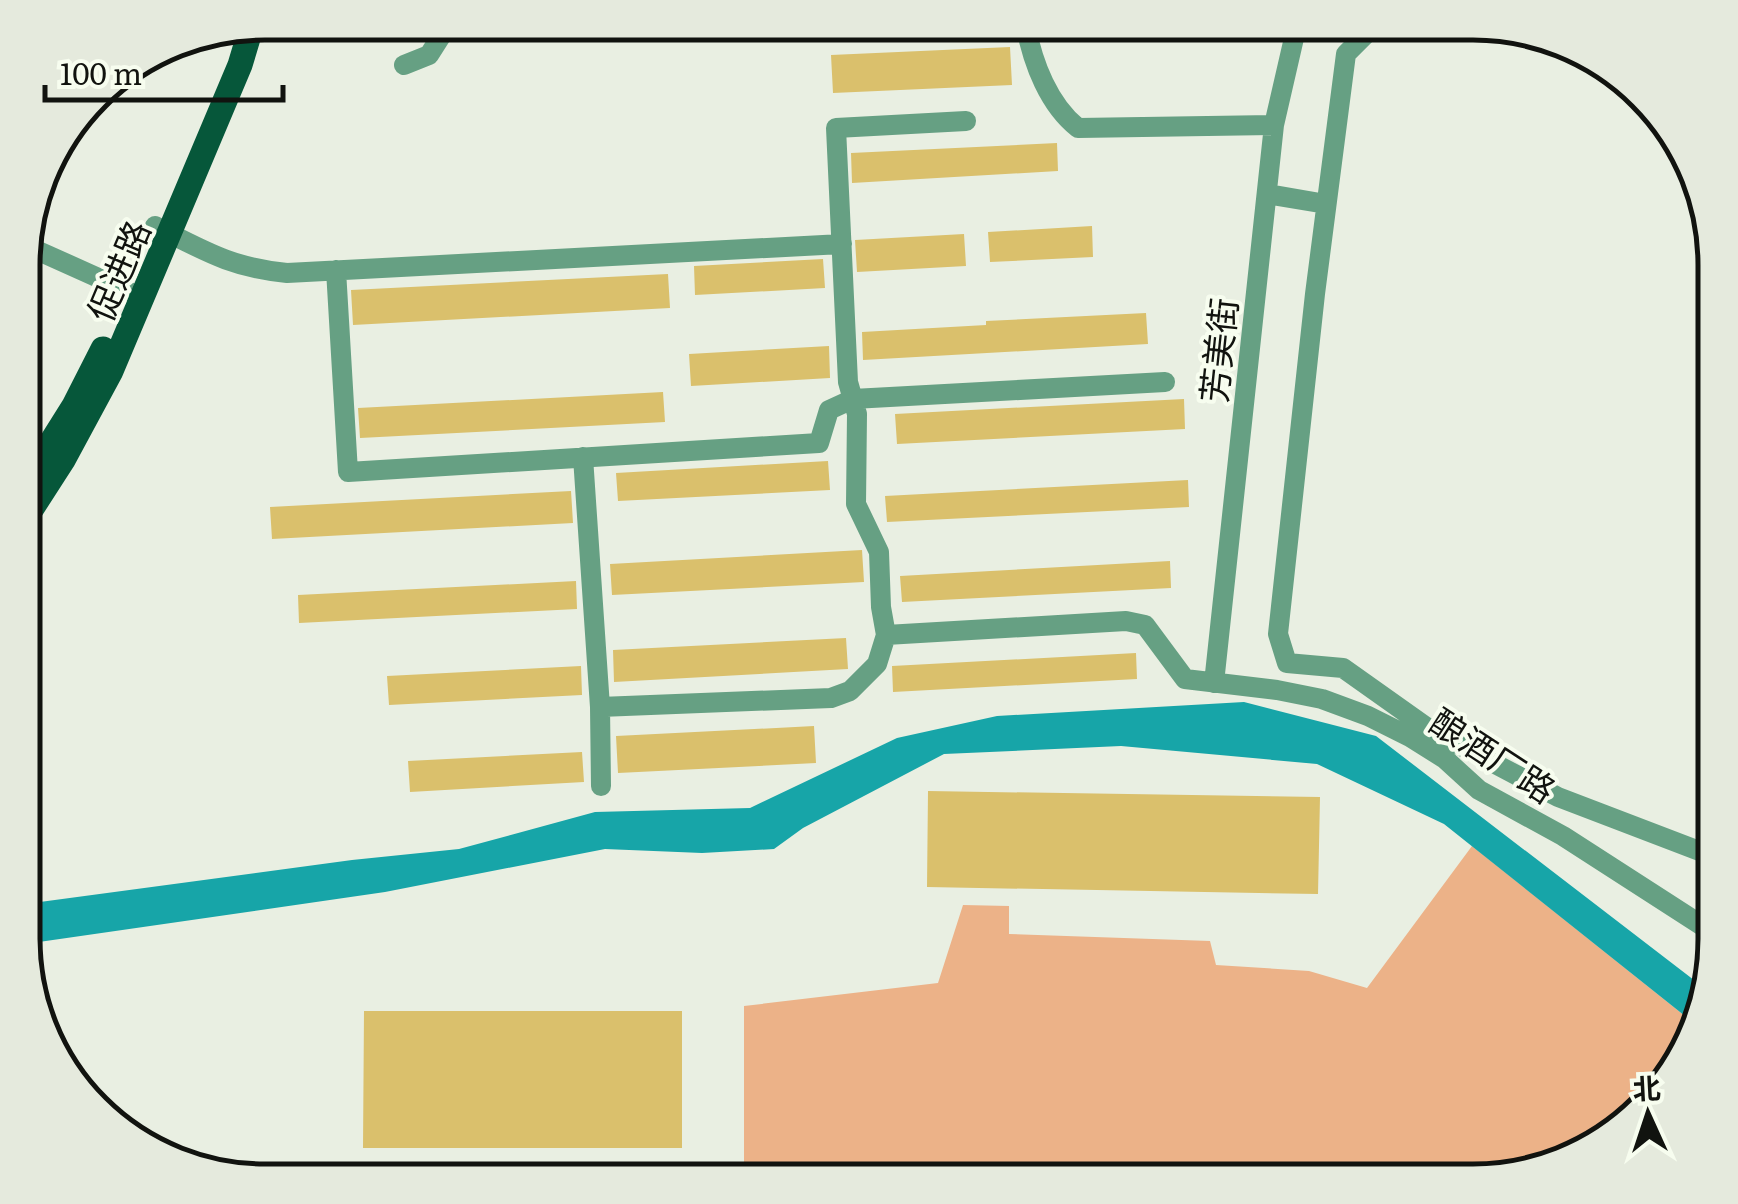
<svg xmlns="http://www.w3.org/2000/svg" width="1738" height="1204" font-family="Literata,'Noto Sans SC',serif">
  <rect width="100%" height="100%" fill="#e9efe2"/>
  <path fill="#ecb288" d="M1472,846L1690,1020L1666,1086L1581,1156L1474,1181H744V1006L938,983L963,905L1009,906V934L1210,941L1216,965L1309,971L1367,988Z"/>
  <path fill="#17a5a8" d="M1244,702L1376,736L1703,987L1690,1020L1444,824L1317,764L1121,746L944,754L803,828L774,849L702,853L605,849L385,892L25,944V904L352,860L459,849L595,812L750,808L897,738L997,716Z"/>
  <path fill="#dac06c" d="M1010,47L1012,85L833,93L831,55Z
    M1057,143L1058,171L852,183L851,153Z
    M1092,226L1093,257L990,262L988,232Z
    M964,234L966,266L857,272L855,240Z
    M823,259L825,288L695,295L694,266Z
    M668,274L670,308L353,325L351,290Z
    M1146,313L1148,344L863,360L862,332L986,325V321Z
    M829,346L830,378L691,386L689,354Z
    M663,392L665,422L360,438L358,408Z
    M1184,399L1185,429L897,444L895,414Z
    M828,461L830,490L618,501L616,473Z
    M1188,480L1189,507L887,522L885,496Z
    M571,491L573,523L272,539L270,507Z
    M862,550L864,582L612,595L610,564Z
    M1170,561L1171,588L902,602L900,576Z
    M576,581L577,609L299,623L298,595Z
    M846,638L848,669L614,682L613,650Z
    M1136,653L1137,679L893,692L892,666Z
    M581,666L582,695L389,705L387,676Z
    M814,726L816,763L618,773L616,736Z
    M582,752L584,782L410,792L408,761Z
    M928,791L1320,797L1318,894L927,887Z
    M364,1011H682V1148H363Z"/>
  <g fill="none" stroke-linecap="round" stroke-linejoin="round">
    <path stroke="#66a083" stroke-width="20" d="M1392,24L1370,30L1346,54L1315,294L1278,634L1287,663L1343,668L1429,729L1558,797L1715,857
      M1026,27C1033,64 1049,105 1078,128L1274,125
      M404,65L429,55L443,33
      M1267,194L1326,204
      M155,226C203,250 232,268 287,273L842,244
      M25,245L143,298
      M336,270L348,472L819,443L829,410L853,399L1165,382
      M583,457L600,707L601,786
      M886,635L1126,621L1145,625L1185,679L1277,690L1322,699L1368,716L1410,737L1445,759L1479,790L1563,836L1715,934
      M1214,683L1274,125L1297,25
      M600,707L831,698L850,691L877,664L886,635L881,607L879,552L856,504L857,414L848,382L836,128L966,121"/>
    <path stroke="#06573a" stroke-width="25" d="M25,484L74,406L103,349
      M25,519L63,460L111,371L240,65L249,35"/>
  </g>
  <g text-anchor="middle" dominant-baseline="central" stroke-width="8" stroke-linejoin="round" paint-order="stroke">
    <g font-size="35" fill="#11130f" stroke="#f7fdef">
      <text transform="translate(117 270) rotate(-67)">促进路</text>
      <text transform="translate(1217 350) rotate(-84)">芳美街</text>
      <text transform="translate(1494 754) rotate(33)">酿酒厂路</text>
    </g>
  </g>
  <path d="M0 0H1738V1204H0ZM265 40H1473A225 225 0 0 1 1698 265V939A225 225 0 0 1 1473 1164H265A225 225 0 0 1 40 939V265A225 225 0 0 1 265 40Z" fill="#e5eadd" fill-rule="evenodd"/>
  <path fill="none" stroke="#11130f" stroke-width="5" d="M265 40H1473A225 225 0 0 1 1698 265V939A225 225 0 0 1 1473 1164H265A225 225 0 0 1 40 939V265A225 225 0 0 1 265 40Z"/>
  <g transform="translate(1648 1114) rotate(357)" stroke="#f7fdef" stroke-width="8" paint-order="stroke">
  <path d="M0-8L18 38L0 25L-18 38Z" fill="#11130f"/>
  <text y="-15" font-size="28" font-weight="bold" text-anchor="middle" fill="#11130f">北</text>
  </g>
  <path d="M45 85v15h238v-15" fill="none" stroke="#11130f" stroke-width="5"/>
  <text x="60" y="85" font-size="30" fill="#11130f" stroke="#f7fdef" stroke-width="8" paint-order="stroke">100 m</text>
</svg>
